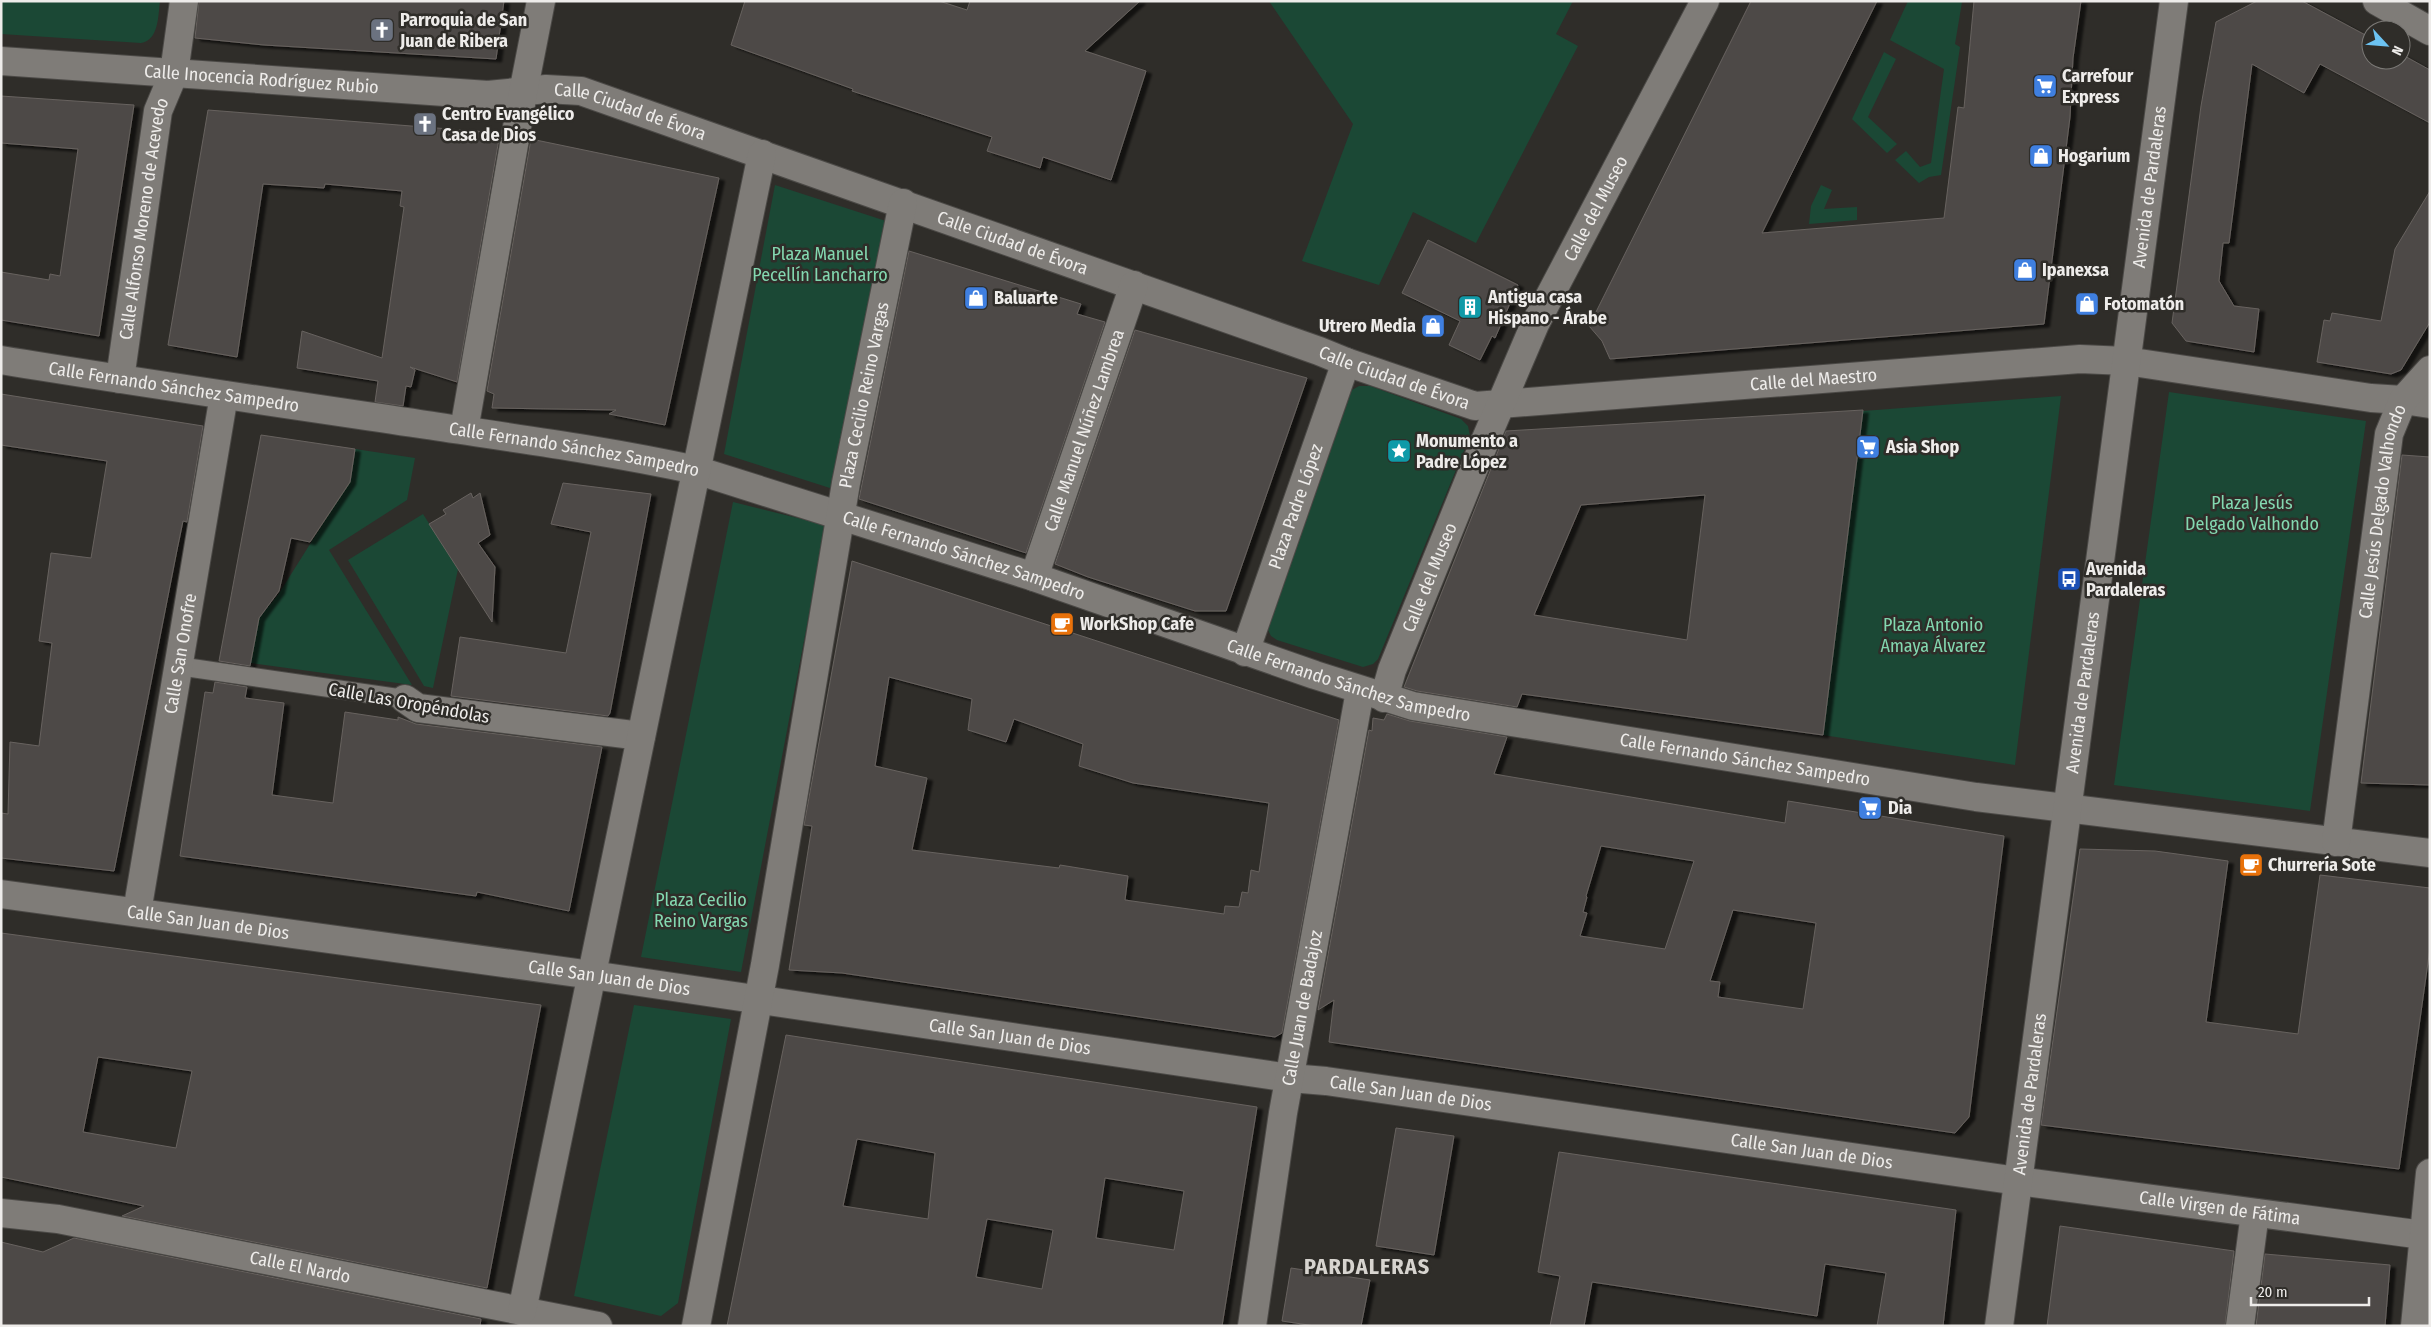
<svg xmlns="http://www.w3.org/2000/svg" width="2431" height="1327" font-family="'Fira Sans Condensed',sans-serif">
  <defs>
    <filter id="shadow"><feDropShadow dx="5.5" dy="3" stdDeviation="1" flood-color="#0009"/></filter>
  </defs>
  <rect width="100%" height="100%" fill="#2f2d29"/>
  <path fill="#1b4835" d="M1,1H160C158,16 159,40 141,43L1,34Z
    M1269,1H1573L1556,34L1578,46L1476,243L1413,212L1379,285L1302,261L1353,124Z
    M1908,1L1962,2L1955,44L1960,47L1941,175L1929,177L1919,183L1895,160L1906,151L1920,167L1931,163L1944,69L1890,40Z
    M1884,52L1896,59L1868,117L1897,144L1887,153L1852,119Z
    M775,185L889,222L833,489L724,454Z
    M1821,185L1832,190L1824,209L1857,207V220L1809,224L1811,206Z
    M1359,386H1370L1461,419L1468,426L1470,436L1378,659L1373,664L1363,667L1277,640L1271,636L1268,630L1352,390Z
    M2169,392L2366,421L2310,811L2114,785Z
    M2061,396L2015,765L1823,735L1863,411Z
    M355,449L415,458L407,500L329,550L412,685L251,663L259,618L278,595L351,479Z
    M733,502L826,525L741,972L641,957Z
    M423,514L458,569L433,688L424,686L348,560Z
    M634,1005L731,1019L678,1303L661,1316L574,1296Z"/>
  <path fill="#4e4a47" stroke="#67625f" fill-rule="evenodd" filter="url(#shadow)" d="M199,1H504L496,59L264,45L195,38Z
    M745,1H939L967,10L970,1H1140L1085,51L1146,71L1111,180L1043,157L1040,168L987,151L992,137L852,91L853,89L731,45Z
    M1751,1H1877L1762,233L1944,218L1958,107L1964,108L1974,1H2081L2073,58L2070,117L2044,324L1610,359L1602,341L1589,326Z
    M2257,1H2302L2371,38V60H2401V54L2430,70V123L2320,64L2304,93L2252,64L2229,243H2223L2219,281L2234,306L2259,309L2254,352L2186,341L2172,323L2201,106L2216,22Z
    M1,96L134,105L99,336L1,320V272L49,280L50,274L60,276L78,149L1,143Z
    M208,110L500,133L457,382L410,367L415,370L411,387L406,386L403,406L375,402L378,381L297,368L302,331L382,358L404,207L400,206L402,191L325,184L324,188L263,184L237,357L168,345Z
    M531,139L719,178L665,425L609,414L616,410L492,408L494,394L487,391Z
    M2430,191V322L2401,370L2391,374L2317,362L2324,320L2330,321L2332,313L2381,321L2395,249Z
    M1428,240L1518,285L1495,338L1492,336L1480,360L1449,345L1460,321L1402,293Z
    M909,251L1081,304L1077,314L1105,322L1026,553L859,499Z
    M1135,330L1307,378L1226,611H1195L1088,577L1055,564Z
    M1,394L203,426L187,522L183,521L177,550L114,871L1,858V813L8,814L10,742L39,746L52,643L39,641L51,553L91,558L107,461L1,445Z
    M1863,410L1823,735L1522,694L1517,707L1417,691L1404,687L1506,431ZM1705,495L1687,640L1534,615L1581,505Z
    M261,435L355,449L350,482L310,542L291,538L279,591L259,618L250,666L219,661Z
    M2402,455L2430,457V785L2361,783Z
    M563,483L651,494L610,713L608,716L451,696L460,637L566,653L591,532L551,524Z
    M471,493L473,498L480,493L490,535L478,543L495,567L492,622L429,524L446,514L443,510Z
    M852,561L1339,720L1282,1033L1275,1037L842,973L789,970L812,826L804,825ZM889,677L972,699L968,730L1006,742L1014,719L1083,744L1079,766L1133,783L1269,803L1259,872L1251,870L1248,893L1242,892L1239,907L1225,906L1224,914L1125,900L1128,876L1060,865L1059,868L912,850L927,778L875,766Z
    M215,682L247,687L245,698L284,703L272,795L333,803L345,712L398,720V717L416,724L602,747L569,911L477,892L476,896L180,856L205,692L213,693Z
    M1387,714L1410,721L1507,737L1494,774L1785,823L1788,801L2004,836L1969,1117L1955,1133L1329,1042L1334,1000L1318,1010L1369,730L1372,731L1373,718L1384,720ZM1601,846L1694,861L1665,949L1580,936L1587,913L1583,912L1587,897L1586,896ZM1733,910L1816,923L1803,1009L1718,997L1720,982L1710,981Z
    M2080,849L2155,851L2228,861L2206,1022L2298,1034L2320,875L2430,888V948L2399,1169L2041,1125Z
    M1,933L541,1005L487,1288L122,1216L144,1206L1,1177ZM98,1057L192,1071L176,1148L83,1132Z
    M786,1035L1257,1107L1222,1326H727ZM857,1139L935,1153L928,1219L843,1206ZM1105,1178L1184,1191L1174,1250L1096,1238ZM987,1219L1053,1230L1042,1289L976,1277Z
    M1396,1128L1454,1136L1434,1255L1376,1246Z
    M1559,1152L1956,1210L1943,1326H1877L1886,1273L1825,1264L1817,1316L1592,1282L1584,1326H1550L1560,1276L1538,1272Z
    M2060,1226L2234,1251L2225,1326H2047Z
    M74,1238L481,1319L480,1326H1V1242L43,1252Z
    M2265,1254L2390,1265L2385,1326H2256Z
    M1291,1268L1370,1280L1361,1326H1315L1282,1321Z"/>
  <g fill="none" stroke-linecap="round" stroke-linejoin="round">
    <defs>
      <path id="lane" d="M178,666L405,699"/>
      <g id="street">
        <path d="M2377,1L2430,31"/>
        <path id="s1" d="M1,61L488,95L546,89L581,91L1319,351L1346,362L1475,406L2080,359L2126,361L2371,398L2403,400L2430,404"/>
        <path id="s2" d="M1,360C141,383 280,403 420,424C512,438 605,450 696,470L1034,577L1315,675L1413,706L1976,797L2430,853"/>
        <path id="s3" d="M120,379L158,111L174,73L184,1"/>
        <path d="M464,430L523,93L541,1"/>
        <path id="s4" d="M1034,577L1134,285"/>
        <path id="s5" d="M1245,652L1346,362"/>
        <path id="s6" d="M1384,698L1392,670L1485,441L1535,324L1705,1"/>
        <path d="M405,699L418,708L641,736"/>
        <path id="s7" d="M2336,842L2389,434L2403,400L2430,370"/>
        <path id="s8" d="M1,894L592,975L1290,1078L1326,1081L2018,1181L2423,1235"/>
        <path id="s9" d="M137,912L224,395"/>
        <path id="s10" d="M1,1213L58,1219L598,1326"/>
        <path d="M522,1311L762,154"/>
        <path id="s11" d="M696,1326L765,965L846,483L903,203"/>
        <path id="s12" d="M1252,1326L1283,1113L1360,691"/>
        <path d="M2240,1326L2255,1213"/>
        <path d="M2415,1326L2430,1173"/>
      </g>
      <g id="secondary">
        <path id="s13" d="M1999,1326L2174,1"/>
      </g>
    </defs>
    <use href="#lane" stroke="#4b4946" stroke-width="20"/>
    <use href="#street" stroke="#4b4946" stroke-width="30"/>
    <use href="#secondary" stroke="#4b4946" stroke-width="30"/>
    <use href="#lane" stroke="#7f7c78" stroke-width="18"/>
    <use href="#street" stroke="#7f7c78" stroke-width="28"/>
    <use href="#secondary" stroke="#7f7c78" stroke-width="28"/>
  </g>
  <defs>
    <symbol id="church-square" viewBox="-11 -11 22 22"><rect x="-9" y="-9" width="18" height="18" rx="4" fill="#6b7280" stroke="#2f2d29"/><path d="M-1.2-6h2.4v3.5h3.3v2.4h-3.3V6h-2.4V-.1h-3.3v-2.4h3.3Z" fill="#fff"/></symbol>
    <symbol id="supermarket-square" viewBox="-11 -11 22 22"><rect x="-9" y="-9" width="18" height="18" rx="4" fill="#3f7fe0" stroke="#2f2d29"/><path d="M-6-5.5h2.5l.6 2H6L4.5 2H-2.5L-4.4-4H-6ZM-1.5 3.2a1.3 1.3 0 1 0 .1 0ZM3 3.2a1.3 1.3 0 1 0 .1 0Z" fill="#fff"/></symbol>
    <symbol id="shop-square" viewBox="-11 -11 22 22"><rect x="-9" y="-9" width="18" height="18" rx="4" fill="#3f7fe0" stroke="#2f2d29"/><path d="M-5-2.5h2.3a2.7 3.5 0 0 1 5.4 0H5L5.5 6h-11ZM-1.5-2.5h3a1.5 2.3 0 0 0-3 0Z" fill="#fff"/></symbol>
    <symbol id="building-square" viewBox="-11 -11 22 22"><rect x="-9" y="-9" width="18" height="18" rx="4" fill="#0f9aa8" stroke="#2f2d29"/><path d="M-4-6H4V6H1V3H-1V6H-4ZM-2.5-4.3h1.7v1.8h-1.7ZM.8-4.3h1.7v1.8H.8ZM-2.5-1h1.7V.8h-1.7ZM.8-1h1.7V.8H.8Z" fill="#fff"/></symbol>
    <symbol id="sight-square" viewBox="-11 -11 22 22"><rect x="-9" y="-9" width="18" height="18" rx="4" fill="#0f9aa8" stroke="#2f2d29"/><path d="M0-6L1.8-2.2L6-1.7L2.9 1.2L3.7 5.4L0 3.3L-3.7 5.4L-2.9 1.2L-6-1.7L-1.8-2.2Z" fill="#fff"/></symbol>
    <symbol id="bus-square" viewBox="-11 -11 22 22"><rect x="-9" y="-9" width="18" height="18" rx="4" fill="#1a4fb4" stroke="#2f2d29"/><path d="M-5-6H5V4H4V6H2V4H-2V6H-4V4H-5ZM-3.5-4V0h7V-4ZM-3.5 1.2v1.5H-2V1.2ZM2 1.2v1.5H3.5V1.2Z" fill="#fff"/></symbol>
    <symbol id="cafe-square" viewBox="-11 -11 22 22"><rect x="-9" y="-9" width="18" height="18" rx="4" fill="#e8710a" stroke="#2f2d29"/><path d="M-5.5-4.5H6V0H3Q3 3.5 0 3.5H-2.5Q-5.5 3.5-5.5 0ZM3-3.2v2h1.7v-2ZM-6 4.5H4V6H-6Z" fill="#fff"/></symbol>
  </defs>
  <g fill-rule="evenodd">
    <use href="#church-square" x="368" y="16" width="28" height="28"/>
    <use href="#supermarket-square" x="2031" y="72" width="28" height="28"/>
    <use href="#church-square" x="411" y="110" width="28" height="28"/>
    <use href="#shop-square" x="2027" y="142" width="28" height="28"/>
    <use href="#shop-square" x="2011" y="256" width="28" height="28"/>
    <use href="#shop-square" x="962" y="284" width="28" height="28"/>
    <use href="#shop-square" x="2073" y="290" width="28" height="28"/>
    <use href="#building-square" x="1456" y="293" width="28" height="28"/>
    <use href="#shop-square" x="1419" y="312" width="28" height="28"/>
    <use href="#supermarket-square" x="1854" y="433" width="28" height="28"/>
    <use href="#sight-square" x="1385" y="437" width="28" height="28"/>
    <use href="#bus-square" x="2055" y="565" width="28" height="28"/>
    <use href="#cafe-square" x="1048" y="610" width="28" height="28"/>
    <use href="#supermarket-square" x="1856" y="794" width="28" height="28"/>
    <use href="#cafe-square" x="2237" y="851" width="28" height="28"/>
  </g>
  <g text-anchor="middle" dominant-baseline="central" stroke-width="5" stroke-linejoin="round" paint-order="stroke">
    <g font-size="18" font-weight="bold" fill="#eeecea" stroke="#2f2d29" text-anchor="start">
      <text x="400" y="20">Parroquia de San<tspan x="400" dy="21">Juan de Ribera</tspan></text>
      <text x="2062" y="76">Carrefour<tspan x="2062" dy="21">Express</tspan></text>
      <text x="442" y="114">Centro Evangélico<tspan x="442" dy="21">Casa de Dios</tspan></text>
      <text x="2058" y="156">Hogarium</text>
      <text x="2042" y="270">Ipanexsa</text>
      <text x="1488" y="297">Antigua casa<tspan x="1488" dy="21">Hispano - Árabe</tspan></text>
      <text x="994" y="298">Baluarte</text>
      <text x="2104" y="304">Fotomatón</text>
      <text x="1416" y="326" text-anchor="end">Utrero Media</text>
      <text x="1416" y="441">Monumento a<tspan x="1416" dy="21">Padre López</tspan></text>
      <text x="1886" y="447">Asia Shop</text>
      <text x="2086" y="569">Avenida<tspan x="2086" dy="21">Pardaleras</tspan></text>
      <text x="1080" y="624">WorkShop Cafe</text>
      <text x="1888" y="808">Dia</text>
      <text x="2268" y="865">Churrería Sote</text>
    </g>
    <g font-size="18" fill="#eeecea" stroke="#2f2d29">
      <text stroke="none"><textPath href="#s1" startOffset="261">Calle Inocencia Rodríguez Rubio</textPath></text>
      <text stroke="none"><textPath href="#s1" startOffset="634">Calle Ciudad de Évora</textPath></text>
      <text stroke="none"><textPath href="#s13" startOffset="1149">Avenida de Pardaleras</textPath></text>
      <text stroke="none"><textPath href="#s6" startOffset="534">Calle del Museo</textPath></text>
      <text stroke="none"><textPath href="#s3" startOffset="162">Calle Alfonso Moreno de Acevedo</textPath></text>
      <text stroke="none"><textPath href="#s1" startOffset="1039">Calle Ciudad de Évora</textPath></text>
      <text stroke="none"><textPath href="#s1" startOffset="1444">Calle Ciudad de Évora</textPath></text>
      <text stroke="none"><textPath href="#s1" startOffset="1869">Calle del Maestro</textPath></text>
      <text stroke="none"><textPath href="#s2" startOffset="175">Calle Fernando Sánchez Sampedro</textPath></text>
      <text stroke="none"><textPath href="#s11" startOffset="946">Plaza Cecilio Reino Vargas</textPath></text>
      <text stroke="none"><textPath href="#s4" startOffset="155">Calle Manuel Núñez Lambrea</textPath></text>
      <text stroke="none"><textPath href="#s2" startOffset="580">Calle Fernando Sánchez Sampedro</textPath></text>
      <text stroke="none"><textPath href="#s5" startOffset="154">Plaza Padre López</textPath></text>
      <text stroke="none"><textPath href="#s7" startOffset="334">Calle Jesús Delgado Valhondo</textPath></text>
      <text stroke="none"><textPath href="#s2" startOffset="985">Calle Fernando Sánchez Sampedro</textPath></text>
      <text stroke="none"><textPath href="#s6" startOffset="129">Calle del Museo</textPath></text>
      <text stroke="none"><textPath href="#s9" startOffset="262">Calle San Onofre</textPath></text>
      <text stroke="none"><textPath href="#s2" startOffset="1390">Calle Fernando Sánchez Sampedro</textPath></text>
      <text stroke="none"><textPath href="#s13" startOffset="639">Avenida de Pardaleras</textPath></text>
      <text transform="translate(409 703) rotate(10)">Calle Las Oropéndolas</text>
      <text stroke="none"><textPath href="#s2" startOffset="1795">Calle Fernando Sánchez Sampedro</textPath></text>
      <text stroke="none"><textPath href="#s8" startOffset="209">Calle San Juan de Dios</textPath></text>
      <text stroke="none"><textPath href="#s8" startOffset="614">Calle San Juan de Dios</textPath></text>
      <text stroke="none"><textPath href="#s12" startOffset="322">Calle Juan de Badajoz</textPath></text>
      <text stroke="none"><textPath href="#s8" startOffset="1019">Calle San Juan de Dios</textPath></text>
      <text stroke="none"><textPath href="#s8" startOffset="1424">Calle San Juan de Dios</textPath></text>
      <text stroke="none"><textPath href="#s13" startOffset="234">Avenida de Pardaleras</textPath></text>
      <text stroke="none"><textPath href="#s8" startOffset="1829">Calle San Juan de Dios</textPath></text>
      <text stroke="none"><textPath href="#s8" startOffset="2241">Calle Virgen de Fátima</textPath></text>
      <text stroke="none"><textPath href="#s10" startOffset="304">Calle El Nardo</textPath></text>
    </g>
    <g font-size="18" fill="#83d8b0" stroke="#2f2d29">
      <text x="820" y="254">Plaza Manuel<tspan x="820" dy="21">Pecellín Lancharro</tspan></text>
      <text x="2252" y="503">Plaza Jesús<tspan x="2252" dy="21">Delgado Valhondo</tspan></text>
      <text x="1933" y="625">Plaza Antonio<tspan x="1933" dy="21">Amaya Álvarez</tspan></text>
      <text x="701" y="900">Plaza Cecilio<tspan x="701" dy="21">Reino Vargas</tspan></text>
    </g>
    <g font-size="22" font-weight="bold" letter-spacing="1" fill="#d7d4cf" stroke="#2f2d29">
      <text x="1367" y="1266">PARDALERAS</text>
    </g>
  </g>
  <rect width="2431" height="1327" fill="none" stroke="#eeecea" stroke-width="5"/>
  <g transform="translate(2386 45) rotate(116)"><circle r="24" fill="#2f2d29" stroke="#7b7976"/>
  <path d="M0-4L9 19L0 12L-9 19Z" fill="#6cc3f2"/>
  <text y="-8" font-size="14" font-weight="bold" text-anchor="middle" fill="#eeecea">N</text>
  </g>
  <path d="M2251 1297v8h118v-8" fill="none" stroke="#eeecea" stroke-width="2.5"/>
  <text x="2258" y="1297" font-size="15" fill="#eeecea" stroke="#2f2d29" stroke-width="4" paint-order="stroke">20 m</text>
</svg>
